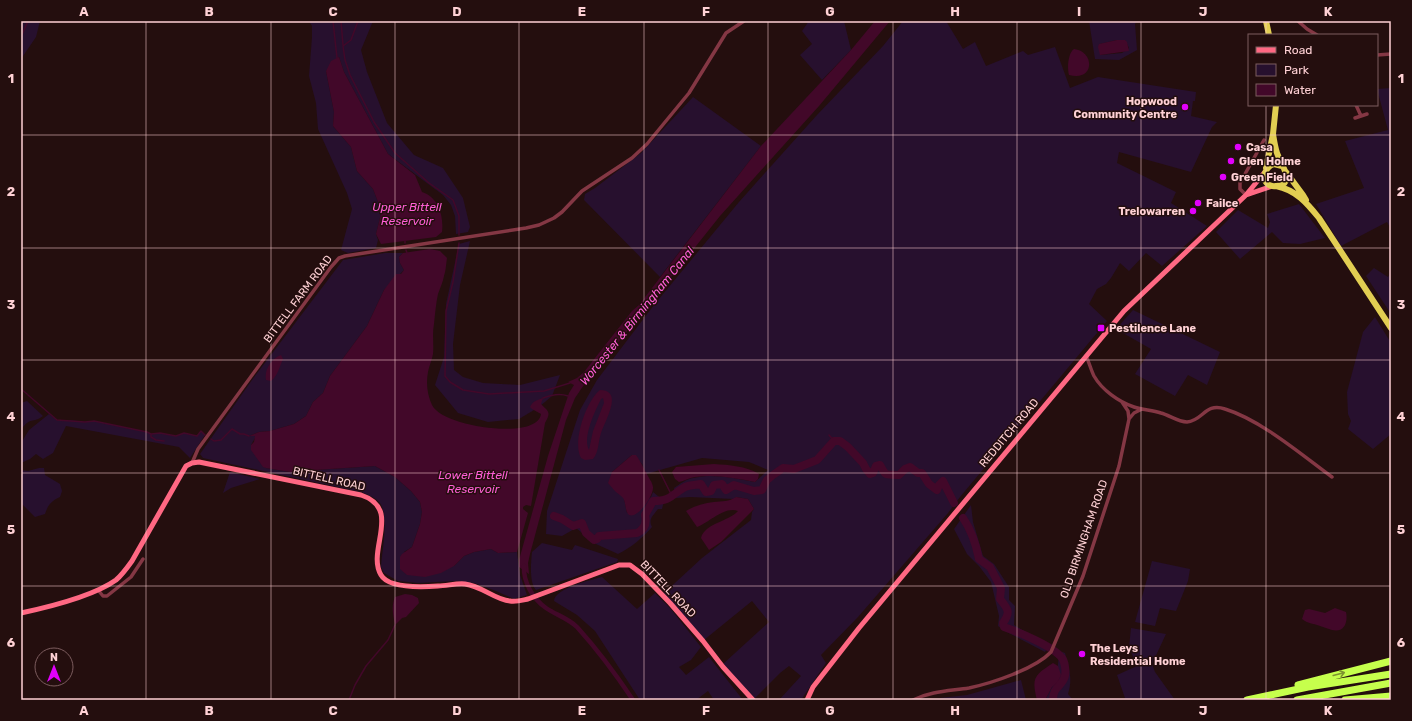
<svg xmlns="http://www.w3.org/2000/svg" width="1412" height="721" font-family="Rubik,sans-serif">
  <rect width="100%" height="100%" fill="#240e0e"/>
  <path fill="#27102e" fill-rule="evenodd" d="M21,21H40L36,37L21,59Z
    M309,21H373L361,50L367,72L387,123L414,155L443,168L463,198L470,227L468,232L456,234L455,216L451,205L443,195L388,154L344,72L339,57L326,71L334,112L333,126L351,147L357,171L373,189L380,207L381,214L376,234L378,240L376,248L348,253L341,250L352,209L347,193L318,129L316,103L309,76L312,37V26Z
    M809,21H844L851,50L822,80L800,55L812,44L802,31Z
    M903,21H946L963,49L975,42L986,66L1023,51L1028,55L1055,47L1070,88L1098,77L1196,92L1195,101H1193L1191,116L1217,122L1212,127L1191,172L1119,152L1117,163L1176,192L1171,203L1207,226L1162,266L1146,253L1129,271L1120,263L1111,278L1106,284L1097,289L1089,304L1107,321L960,497L948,513L858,617L821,655L826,663L801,700H779L801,676L789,666L780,673L754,699L723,664L769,622L752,601L704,640L663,594L702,558L751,520L752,512L754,509L748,499L736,497L734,499L690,497L676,498L674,488C680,484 686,479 693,478C713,473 735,478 755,482L768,470L749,462L702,458L646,474L642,464L632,455L612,472L624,498L627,513L651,497L653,492L664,501L662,509H658C653,516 648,519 652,527C644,537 629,549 618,554L596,544L576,528L562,536L546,534L547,511L580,410L597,380L654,305L739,202L817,115L883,46Z
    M1089,21H1137L1135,24L1137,50L1119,60L1095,59ZM1117,40H1125L1129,48L1122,53L1100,55V44Z
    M1391,88V229L1387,222L1341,246L1316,204L1364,188L1345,141L1388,130L1377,89Z
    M693,97L761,146L660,277L584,200L585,194L595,188L641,153Z
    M1299,204L1325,238L1300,244L1283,243L1272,232L1240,259L1216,232L1238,210L1268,228L1270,222L1267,214Z
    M470,241L460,285L453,344L454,370L463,377L483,383L520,385L560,375L552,396L539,407L519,419L488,422L458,413L435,385L444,357L446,304L459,244Z
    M385,253H403L399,257L400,263L404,270L384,290L367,326L330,376L323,393L313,402L306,416L294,424L270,431L259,432L249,436L255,435V438L251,445C255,453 259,464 266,468L302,474L315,470L375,466L395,477L411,491L420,502L422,512L420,524L412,547L404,552L454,566L464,556L474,552L491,549L498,553L517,552L520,575L527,595L514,599L496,591L474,583L456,581L418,583L398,581L384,573L381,567C382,551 390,511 378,501C374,497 366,494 361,492L203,458L200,454L252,380L343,260Z
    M1374,268L1388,277L1391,272V314L1366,276Z
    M1133,310L1220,352L1207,385L1188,375L1175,396L1135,374L1151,349L1116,329Z
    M1375,317L1391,343V434L1373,449L1348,429L1351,421L1348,414L1347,392L1363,332Z
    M27,401L43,416C33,424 30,416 21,430V403Z
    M49,414L57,420L64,421L70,420L85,422L94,421L147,432L151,434L160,433L176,436L184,433L197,436L201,431L205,435L190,458L179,447L66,426L53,453L43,459L36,454L30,459L21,463V443L29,430Z
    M39,468H44L45,475L60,484L62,491L60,497C51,501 48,505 45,514L35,517L21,503V470L28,471Z
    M230,472L260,479L231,488L223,493Z
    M971,505L973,522L983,556L994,564L1009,587V600L1015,606L1014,625L1049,645L1045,652L1005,631L998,626L999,616L991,582L979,566L967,554L954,529Z
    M542,543L572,550L575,545L618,559L617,562L536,590C529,583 531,562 532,552Z
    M1152,561L1190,569L1188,581L1176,611L1160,608L1155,626L1135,622Z
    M602,577L637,609L655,593L670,608L701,647L691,660L679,667L686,675L709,657L743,700H714L708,691L696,700H640L595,631L577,615L554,601C555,588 591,580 602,577Z
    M1131,628L1166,634L1152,664L1155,672L1175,700H1122L1125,698L1117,675L1137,666L1129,647Z
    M1059,651L1065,653C1069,669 1073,678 1068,694L1073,700H1045L1057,677Z
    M1021,680L1026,700H941L940,698L967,695Z"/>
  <path fill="#420829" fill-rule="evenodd" d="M875,21H890L819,106L720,216L645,310H643L639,317L590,376L575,398L566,420L530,554L528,563L529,574L519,567V560L548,456L569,393L574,385L568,382L577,378L584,372L632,311L639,305L761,146L851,50Z
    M1117,40H1125L1127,42L1129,51L1100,55L1098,47L1099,44Z
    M1074,49C1095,51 1095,82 1069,75C1067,68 1068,53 1074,49Z
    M339,57L344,72L388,154L415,175L422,192C438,197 444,215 442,232L436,237L381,244L376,234L381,214L380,207L373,189L357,171L351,147L333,126L334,112L326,71L331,61Z
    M430,249L440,251L447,258C446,264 446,270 444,276C443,282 440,288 438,294C436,303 435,314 434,324C432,334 434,344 433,354C432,360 429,366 428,372C426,383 427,394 432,405C442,427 538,441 541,414L532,409L530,407C533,401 537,400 543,398L541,404C549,412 551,412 545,423L531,506L526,505L523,507V509L528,513L517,552L498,553L491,549L474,552L464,556L454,566L441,573L425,577L407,575L400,569V557L402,554L412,547L420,524L422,512L420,502L411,491L395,477L375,466L315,470L302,474L266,468L263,467L251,450V445L254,442L255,436H249L259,432L270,431L294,424L306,416L313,402L323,393L330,376L367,326L384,290L396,274H401L404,270L400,263L399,257L403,253Z
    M281,355L283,359C280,366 277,377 271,381L266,380C264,370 271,359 281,355Z
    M600,390C624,390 605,421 601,433C598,442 599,452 593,459L585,460L581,458C572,442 586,401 600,390ZM603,398L604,403L593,431L589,450C582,438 595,411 601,399Z
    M632,455H636C641,462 643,467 647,474C649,479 652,481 653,487C654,495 638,519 629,515C625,512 626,502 623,498C621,495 616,493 614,490C612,488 610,485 608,483L612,472Z
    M714,464C729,465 746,466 759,474L758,479L755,482C735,478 715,474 695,477C689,478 684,481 679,482L675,479L672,472L676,467Z
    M736,497L748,499L754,509L721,542L709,550L701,538C705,523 728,522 738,511C724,506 709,523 697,527L686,511C694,506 704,503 714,502C722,501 729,502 736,497Z
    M405,594L412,595L418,598L419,603L406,617L402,618L395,625C393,614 391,607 395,597Z
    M1335,608L1346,612C1348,621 1345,633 1332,630C1328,629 1324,627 1320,626C1312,623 1308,624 1302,619L1305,610L1309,609L1325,613Z
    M1053,663L1058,666L1061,675L1058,682L1052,687L1045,700H1037C1031,677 1035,675 1053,663Z"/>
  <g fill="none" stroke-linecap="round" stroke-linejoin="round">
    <path stroke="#420829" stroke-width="1.5" d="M333,21L337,58
      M341,21L343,45
      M358,21L351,40L343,46L345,60L350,75L374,122L395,153L429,183L453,200L459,216V235
      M21,37L28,21
      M405,241V243
      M459,243L453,282L446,311L445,376L450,382L463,390L489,394L544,391L570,383
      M406,250L407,253
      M21,389L27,394
      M28,395L57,420L85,422L94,421L147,432L151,434L160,433L176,436L184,433L197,436L201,431L205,435
      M543,398C552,395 559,393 568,396
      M151,434V437L156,440L164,441
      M829,435L834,441
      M211,439L214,441L221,440L232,429L240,434H244L249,436
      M659,470L672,496
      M349,700L355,685L366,666L388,640L395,625"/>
    <path stroke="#420829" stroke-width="4.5" d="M524,566C523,582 533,599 546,608C556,615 568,618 577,627C596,648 617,676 633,700"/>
    <path stroke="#420829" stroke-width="8" d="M554,516L562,519L573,526L582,523L586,533L594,540L597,539L599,536L637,533C645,529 647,523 645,515L653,501C671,501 671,495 685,487C690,485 696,485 701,484L706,492L711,491L714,485L722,484L726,490L734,485L754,491L762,490L767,480L773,475L783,468L794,469L817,460L834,441H840L848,447L863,463L866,469L870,474L873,473L876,466L880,465C887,477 884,474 899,475L905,469L910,467L918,473H922L929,484L937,490L939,485L943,481L954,503
      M963,518C972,531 976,544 979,559L990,567L1001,588L1000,599C1008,609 1011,612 1003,623L1004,627C1018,632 1053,646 1062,658C1065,662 1066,671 1065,676C1062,687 1053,686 1053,700"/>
    <path stroke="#843744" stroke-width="3.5" d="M1298,21L1307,29L1317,35
      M1377,55L1391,54
      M1356,105L1361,116
      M1355,118L1367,114
      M1246,195L1240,189V183L1264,140
      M1086,356C1089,362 1091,370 1094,376C1102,390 1119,402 1134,407C1143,410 1152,410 1161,413C1169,415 1178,422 1187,422C1203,421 1205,402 1225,409C1261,420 1302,455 1332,477
      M1129,419L1134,413L1142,409
      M192,463L198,449L331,267L339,258L345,256L526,228L539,225L554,218L562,212L582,191L632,158L647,144L689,93L726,33L744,21
      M98,590L103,596H107L131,577L143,559
      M913,700C931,691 950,691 969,688C992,683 1035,669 1051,652L1083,576L1119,466L1129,419L1128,411L1122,402"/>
    <path stroke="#ff6883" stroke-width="5" d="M1246,195L1272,186
      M21,613C49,607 92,597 116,580C122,575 127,568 132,561L186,466L192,463L199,462L361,495C403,509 366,550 381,575C389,589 424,587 438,586C447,586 456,583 465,584C482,586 495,600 510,601C516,602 523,600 528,599L619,565H630L642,574L670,603L703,641L723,667L753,700
      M807,700L813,687L859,628L1124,311L1246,195L1264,173"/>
    <path stroke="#e2ce52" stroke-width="6" d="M1266,21L1269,35
      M1273,134C1274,140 1275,147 1277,153C1280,162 1297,185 1276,186C1262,188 1260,169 1274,164L1282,166
      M1266,168L1273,134L1276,105
      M1286,172L1303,195L1306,200
      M1276,186C1296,190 1307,203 1319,218L1391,328"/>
    <path stroke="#c6ff4c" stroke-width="7" d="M1298,685L1391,661
      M1247,700L1308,687L1391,674
      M1297,700L1391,683
      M1345,700L1391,696"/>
  </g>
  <defs><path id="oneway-shaft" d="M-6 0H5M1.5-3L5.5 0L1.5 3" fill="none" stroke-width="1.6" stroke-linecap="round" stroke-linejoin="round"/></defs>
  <use stroke="#7d9330" href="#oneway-shaft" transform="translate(1339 674) rotate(-15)"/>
  <path fill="none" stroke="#ffd1d5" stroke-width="1" stroke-opacity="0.55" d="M146,21V700M271,21V700M395,21V700M519,21V700M644,21V700M768,21V700M893,21V700M1017,21V700M1141,21V700M1266,21V35M1266,105V700M21,135H1391M21,248H1391M21,360H1391M21,473H1391M21,586H1391"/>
  <g fill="#e100fc" stroke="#240e0e" stroke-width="1.5">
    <circle cx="1185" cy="107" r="4"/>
    <circle cx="1238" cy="147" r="4"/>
    <circle cx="1231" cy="161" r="4"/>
    <circle cx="1223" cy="177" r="4"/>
    <circle cx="1198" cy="203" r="4"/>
    <circle cx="1193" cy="211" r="4"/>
    <rect x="1097" y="324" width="8" height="8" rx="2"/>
    <circle cx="1082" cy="654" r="4"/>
  </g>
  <g text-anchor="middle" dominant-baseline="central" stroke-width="3" stroke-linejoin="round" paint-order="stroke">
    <g font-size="11" font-weight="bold" fill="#ffd1d5" stroke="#240e0e" text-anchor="start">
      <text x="1177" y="101" text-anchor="end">Hopwood<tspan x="1177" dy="13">Community Centre</tspan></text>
      <text x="1246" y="147">Casa</text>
      <text x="1239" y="161">Glen Holme</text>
      <text x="1231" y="177">Green Field</text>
      <text x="1206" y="203">Failce</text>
      <text x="1185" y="211" text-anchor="end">Trelowarren</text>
      <text x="1109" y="328">Pestilence Lane</text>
      <text x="1090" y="648">The Leys<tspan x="1090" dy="13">Residential Home</tspan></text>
    </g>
    <g font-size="11" fill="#ffd1d5" stroke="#240e0e">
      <text transform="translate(298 299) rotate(-53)">BITTELL FARM ROAD</text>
      <text transform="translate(1009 433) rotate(-50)">REDDITCH ROAD</text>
      <text transform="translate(329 479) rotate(13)">BITTELL ROAD</text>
      <text transform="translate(1084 539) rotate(-71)">OLD BIRMINGHAM ROAD</text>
      <text transform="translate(668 589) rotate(46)">BITTELL ROAD</text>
    </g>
    <g font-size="12" font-style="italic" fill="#ff5fd6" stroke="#240e0e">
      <text x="407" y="207">Upper Bittell<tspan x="407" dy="14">Reservoir</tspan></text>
      <text transform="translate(637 316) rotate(-51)">Worcester &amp; Birmingham Canal</text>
      <text x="473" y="475">Lower Bittell<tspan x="473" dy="14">Reservoir</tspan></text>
    </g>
  </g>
  <rect width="1412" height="721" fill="none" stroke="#240e0e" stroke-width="44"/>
  <rect x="1248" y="34" width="130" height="72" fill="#240e0e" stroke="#7c5c5e"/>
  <rect x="1256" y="47" width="20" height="6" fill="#ff6883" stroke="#7c5c5e"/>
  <text x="1284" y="54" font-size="12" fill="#ffd1d5">Road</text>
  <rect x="1256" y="64" width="20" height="12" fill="#27102e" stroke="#7c5c5e"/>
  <text x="1284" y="74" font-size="12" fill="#ffd1d5">Park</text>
  <rect x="1256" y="84" width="20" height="12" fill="#420829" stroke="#7c5c5e"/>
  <text x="1284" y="94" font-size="12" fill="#ffd1d5">Water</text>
  <g transform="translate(54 667)"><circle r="19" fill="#240e0e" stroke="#7c5c5e"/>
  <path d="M0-3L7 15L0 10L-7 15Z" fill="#e100fc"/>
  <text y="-6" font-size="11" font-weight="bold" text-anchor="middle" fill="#ffd1d5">N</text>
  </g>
  <rect x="22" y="22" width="1368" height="677" fill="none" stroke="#ffd1d5" stroke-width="1.5"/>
  <g font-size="13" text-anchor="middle" font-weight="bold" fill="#ffd1d5">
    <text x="84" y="16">A</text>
    <text x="209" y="16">B</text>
    <text x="333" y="16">C</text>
    <text x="457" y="16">D</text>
    <text x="582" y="16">E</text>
    <text x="706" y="16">F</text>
    <text x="830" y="16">G</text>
    <text x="955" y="16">H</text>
    <text x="1079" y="16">I</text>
    <text x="1203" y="16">J</text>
    <text x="1328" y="16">K</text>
    <text x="11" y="83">1</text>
    <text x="1401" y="83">1</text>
    <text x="11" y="196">2</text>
    <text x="1401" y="196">2</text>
    <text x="11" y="309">3</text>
    <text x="1401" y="309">3</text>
    <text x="11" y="421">4</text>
    <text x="1401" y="421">4</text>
    <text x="11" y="534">5</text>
    <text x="1401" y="534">5</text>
    <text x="11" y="647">6</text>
    <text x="1401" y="647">6</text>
    <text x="84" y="715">A</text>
    <text x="209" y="715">B</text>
    <text x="333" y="715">C</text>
    <text x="457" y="715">D</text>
    <text x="582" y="715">E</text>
    <text x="706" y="715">F</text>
    <text x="830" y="715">G</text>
    <text x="955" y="715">H</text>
    <text x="1079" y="715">I</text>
    <text x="1203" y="715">J</text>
    <text x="1328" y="715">K</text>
  </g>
</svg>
